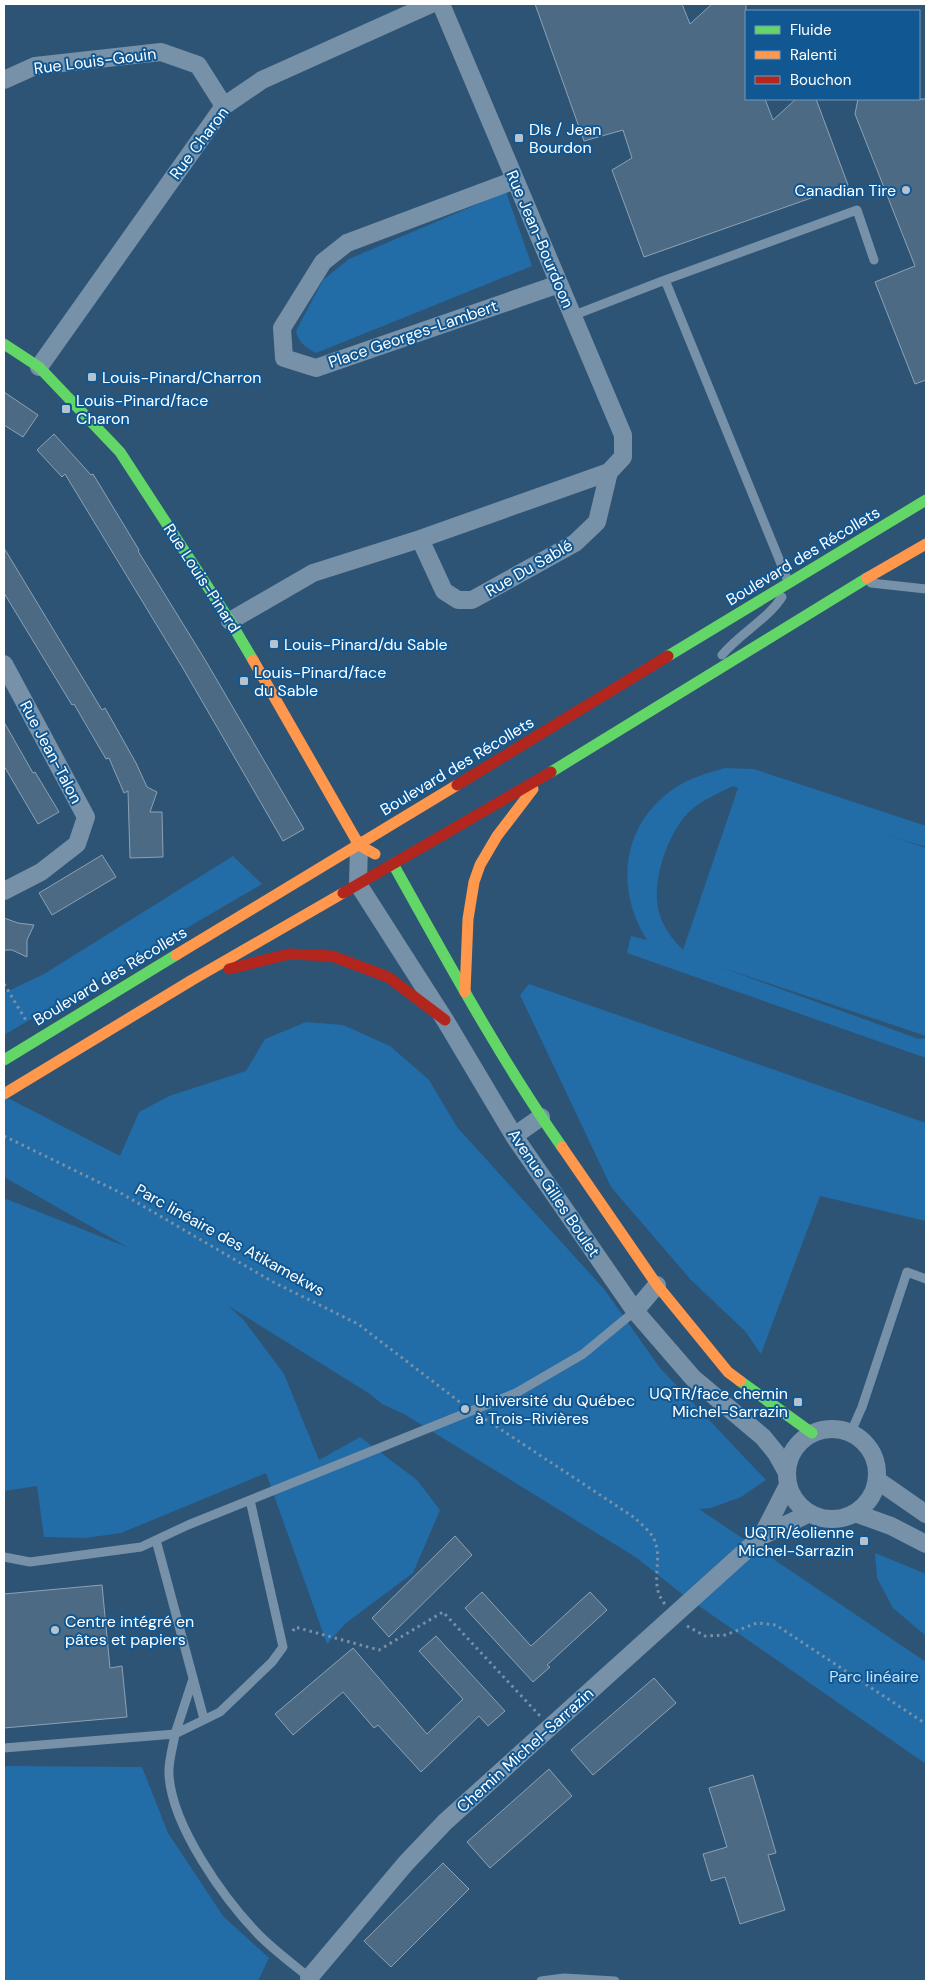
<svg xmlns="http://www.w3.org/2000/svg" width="930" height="1985" font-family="'DM Sans',sans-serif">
  <rect width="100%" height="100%" fill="#2e5475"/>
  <path fill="#226ca7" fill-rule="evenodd" d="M506,192L532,266L316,353C305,347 299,343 296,331L323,280L349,259Z
    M725,768L754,769L926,826V847L884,834L926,848V1036L720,967L919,1039L926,1038V1058L627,953L631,936L647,940C614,888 622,823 675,788C690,778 707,773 725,768ZM733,786L738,788L683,950C672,939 663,927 659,912C650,882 670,824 696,806C707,798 721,792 733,786Z
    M233,856L262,884L4,1035V993L44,974Z
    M529,984L926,1123V1221L820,1196L761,1354L745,1331L691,1280L611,1187L520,995Z
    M306,1022L343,1025L390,1046L429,1080L457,1127L604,1289L660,1368L766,1480L741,1497L711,1508L699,1509L926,1662V1764L682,1594L637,1558L404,1414L382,1404L370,1394L227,1305L243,1319L284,1374L319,1460L360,1437L417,1480L440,1510L413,1573L346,1623L327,1644L266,1473L121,1533L85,1538L44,1537L37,1486L4,1491V1198L127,1247L4,1177V1096L120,1156L139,1112L169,1096L246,1071L265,1039Z
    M875,1553L926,1574V1636L893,1608L877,1578Z
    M4,1766L142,1767L168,1833L223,1916L269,1958L258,1981H4Z"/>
  <path fill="#4c6a84" stroke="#8ba2b6" d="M535,4H682L690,24L712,4H746V99H765L773,120L796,99H816L848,185L644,257L612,170L632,158L623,130L584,141Z
    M858,99H926V380L915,384L875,282L915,266L855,114Z
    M4,392L38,415L23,437L4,425Z
    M54,434L91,475L93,474L139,550L138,551L204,658L304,829L283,841L184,670L65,474L62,477L37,450Z
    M4,548L102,710L105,708L136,763L147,787L157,792L150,812H162L163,857L130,858L128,791L124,793L109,758L106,759L74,704L72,705L4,593Z
    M4,722L33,773L35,772L59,812L38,824L4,766Z
    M102,855L116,877L52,915L39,893Z
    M4,918L18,923L34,925L27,940V957L12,950H4Z
    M455,1536L472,1555L389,1637L372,1618Z
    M102,1585L110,1668L122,1666L127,1717L4,1728V1594Z
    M482,1592L531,1646L590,1592L607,1610L547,1665L550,1667L533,1682L465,1608Z
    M436,1636L505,1711L488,1726L479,1716L421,1772L378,1725L374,1728L343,1692L293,1735L275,1714L353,1648L427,1734L463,1699L419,1651Z
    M654,1678L676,1703L593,1775L571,1750Z
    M549,1769L572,1796L490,1868L467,1842Z
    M753,1775L776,1853L768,1855L785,1910L740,1924L725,1877L711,1881L703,1854L727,1847L709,1788Z
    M443,1863L469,1889L391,1967L364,1941Z"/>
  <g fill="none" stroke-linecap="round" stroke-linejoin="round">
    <path stroke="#7791a8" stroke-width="3" stroke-dasharray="2.5 4" stroke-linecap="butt" d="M4,984L27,1022
      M4,1136L119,1192L273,1282L358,1324L461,1403
      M485,1419L635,1518C641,1524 650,1531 654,1539C664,1560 648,1585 665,1604
      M687,1626L705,1636L725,1635L757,1623L776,1625L926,1724
      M293,1631L295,1627L379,1650L443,1612L540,1716"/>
    <path stroke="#7791a8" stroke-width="9" d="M665,280L857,210L874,260
      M572,316L665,280L788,581
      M871,583L926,589
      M722,655C740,633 767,620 782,597
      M851,1432L862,1407L907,1272L926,1279
      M250,1500L283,1647L272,1662L220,1712L175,1734C173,1747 168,1762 169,1775C172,1826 224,1899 259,1935C275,1951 294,1965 311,1979
      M156,1540L204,1719
      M4,1557L30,1562L141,1547L188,1525L516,1393L583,1354L635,1311
      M4,1748L175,1734L193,1679
      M541,1981L564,1978L615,1981"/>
    <path stroke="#7791a8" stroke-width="18" d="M4,80L35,66L161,52L198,65L224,106
      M515,180L347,243L323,262L282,328L284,358L316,368L559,284
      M39,367L224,106L262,80L431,4
      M420,539L444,591L458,600H472L575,543L597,522L609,472
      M230,621L313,573L420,539L609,472L623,457V435L441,4
      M4,664L86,817L77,844L41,872L4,891
      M359,845L358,884L445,1020L514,1136L635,1311L693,1378L763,1437L776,1453L786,1471
      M514,1136L541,1117
      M635,1311L657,1285
      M787 1474a45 45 0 1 1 90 0a45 45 0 1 1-90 0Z
      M877,1480L926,1514
      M788,1485L762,1536L810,1513
      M855,1513L891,1526L926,1544
      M309,1978L406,1863L445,1822L762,1536"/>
    <path stroke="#63d668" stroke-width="11" d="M4,344L39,367L120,452L230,621L253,660
      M668,656L926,500
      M551,772L867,578
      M393,864C447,960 499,1057 562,1147
      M4,1060L176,955
      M740,1381L812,1433"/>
    <path stroke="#ff974d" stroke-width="11" d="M867,578L926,544
      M253,660L359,845L375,854
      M176,955L457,785
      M465,992L468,919L474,882L480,865L497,836L533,789
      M4,1094L192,980L343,893
      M562,1147L657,1285L728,1372L740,1381"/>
    <path stroke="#b3261e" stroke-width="11" d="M457,785L668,656
      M343,893L551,772
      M229,969L289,954L332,956L388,977L445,1020"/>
  </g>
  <g fill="#b6c3cf" stroke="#115792" stroke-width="2">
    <rect x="514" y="133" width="10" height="10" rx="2.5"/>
    <circle cx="906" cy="190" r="5"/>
    <rect x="87" y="372" width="10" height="10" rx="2.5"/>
    <rect x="61" y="404" width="10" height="10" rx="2.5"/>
    <rect x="269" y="639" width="10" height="10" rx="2.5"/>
    <rect x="239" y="676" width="10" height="10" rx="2.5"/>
    <rect x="793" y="1397" width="10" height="10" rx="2.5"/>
    <circle cx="465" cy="1409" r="5"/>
    <rect x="859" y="1536" width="10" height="10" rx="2.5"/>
    <circle cx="55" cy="1630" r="5"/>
  </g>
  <g text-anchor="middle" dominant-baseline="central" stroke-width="4" stroke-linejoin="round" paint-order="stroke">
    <g font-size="16" fill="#fff" stroke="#115792">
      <text transform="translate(95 61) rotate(-7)">Rue Louis-Gouin</text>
      <text transform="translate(199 143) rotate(-53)">Rue Charon</text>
      <text transform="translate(540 239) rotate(67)">Rue Jean-Bourdoon</text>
      <text transform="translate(413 334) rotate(-19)">Place Georges-Lambert</text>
      <text transform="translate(803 556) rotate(-31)">Boulevard des Récollets</text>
      <text transform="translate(529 568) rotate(-30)">Rue Du Sablé</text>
      <text transform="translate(202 578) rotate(57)">Rue Louis-Pinard</text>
      <text transform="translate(51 752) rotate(62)">Rue Jean-Talon</text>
      <text transform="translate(457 766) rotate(-31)">Boulevard des Récollets</text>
      <text transform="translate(110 976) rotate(-31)">Boulevard des Récollets</text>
      <text transform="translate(554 1193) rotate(56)">Avenue Gilles Boulet</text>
      <text transform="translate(230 1240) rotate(29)">Parc linéaire des Atikamekws</text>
      <text transform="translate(525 1750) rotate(-42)">Chemin Michel-Sarrazin</text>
    </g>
    <g font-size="16" fill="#fff" stroke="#115792" text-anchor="start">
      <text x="529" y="129">Dls / Jean<tspan x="529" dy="18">Bourdon</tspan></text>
      <text x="896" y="190" text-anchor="end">Canadian Tire</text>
      <text x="102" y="377">Louis-Pinard/Charron</text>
      <text x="76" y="400">Louis-Pinard/face<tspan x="76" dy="18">Charon</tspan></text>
      <text x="284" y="644">Louis-Pinard/du Sable</text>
      <text x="254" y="672">Louis-Pinard/face<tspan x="254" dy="18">du Sable</tspan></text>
      <text x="788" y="1393" text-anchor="end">UQTR/face chemin<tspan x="788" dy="18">Michel-Sarrazin</tspan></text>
      <text x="475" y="1400">Université du Québec<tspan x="475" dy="18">à Trois-Rivières</tspan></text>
      <text x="854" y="1532" text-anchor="end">UQTR/éolienne<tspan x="854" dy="18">Michel-Sarrazin</tspan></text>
      <text x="65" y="1621">Centre intégré en<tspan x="65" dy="18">pâtes et papiers</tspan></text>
    </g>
    <g font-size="16" fill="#c5e5fd" stroke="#115792">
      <text x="874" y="1676">Parc linéaire</text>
    </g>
  </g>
  <rect width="930" height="1985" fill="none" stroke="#ffffff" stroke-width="10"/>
  <rect x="745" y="10" width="175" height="90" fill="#115792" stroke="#709abe"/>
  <rect x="755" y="26" width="25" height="8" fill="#63d668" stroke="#709abe"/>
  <text x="790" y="35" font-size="15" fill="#ffffff">Fluide</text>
  <rect x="755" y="51" width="25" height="8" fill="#ff974d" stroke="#709abe"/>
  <text x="790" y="60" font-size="15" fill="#ffffff">Ralenti</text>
  <rect x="755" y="76" width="25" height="8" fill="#b3261e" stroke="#709abe"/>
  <text x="790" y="85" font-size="15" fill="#ffffff">Bouchon</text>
</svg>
